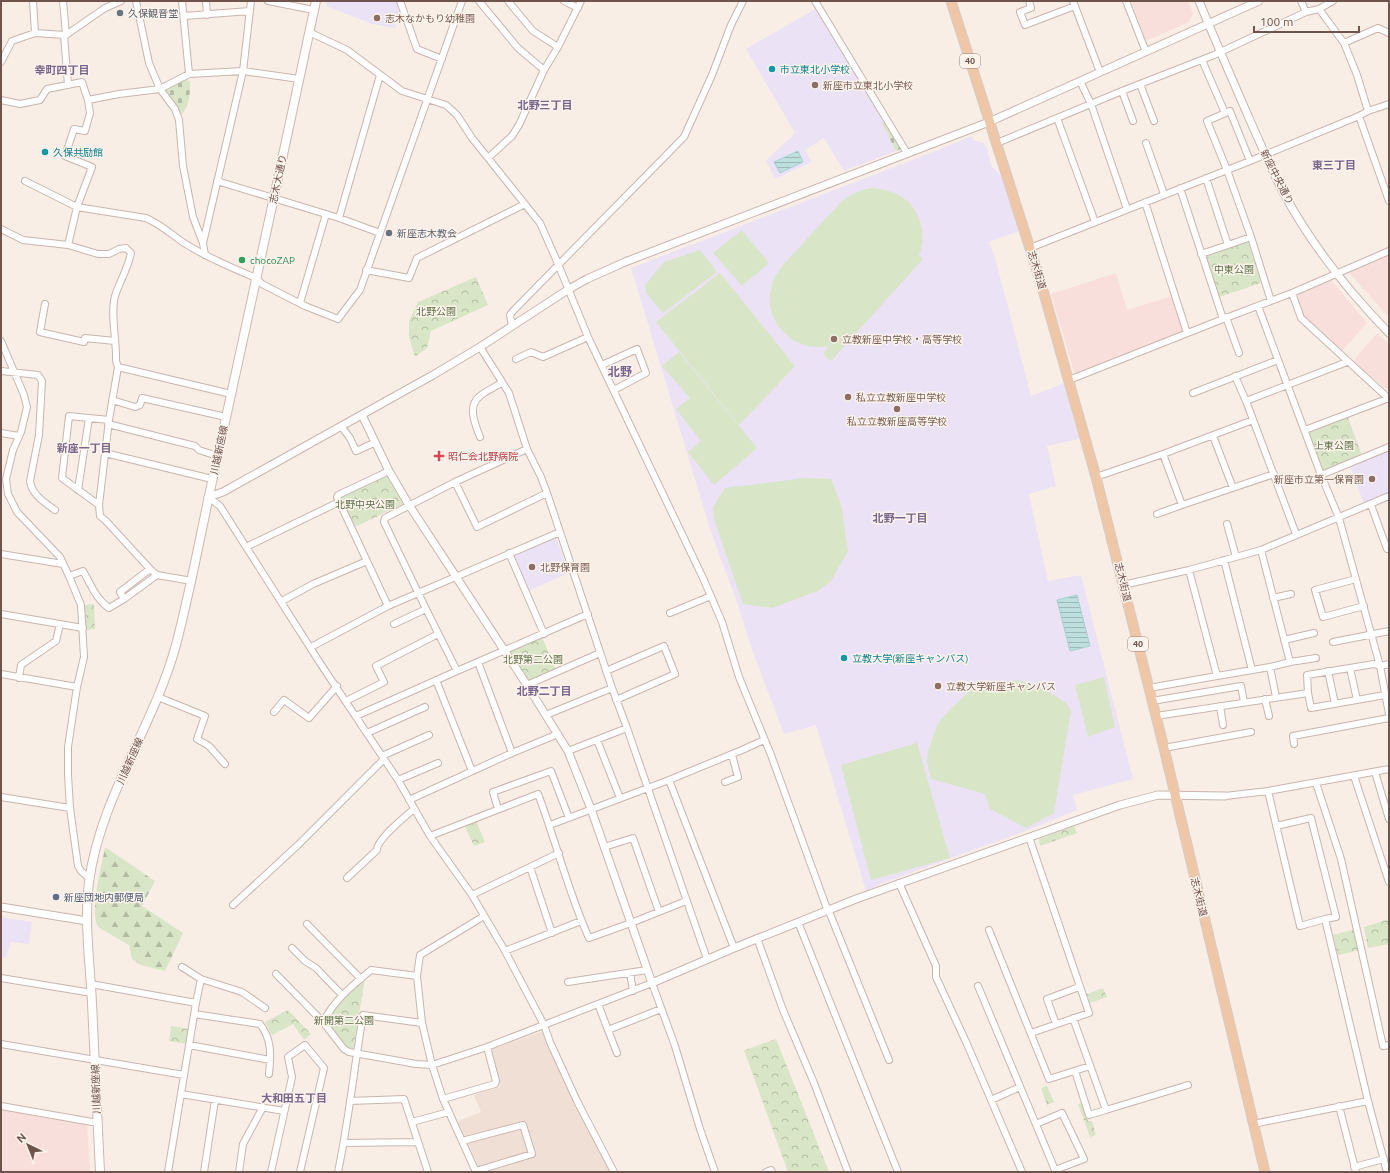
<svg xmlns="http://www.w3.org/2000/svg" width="1390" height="1173" font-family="Ubuntu,'Noto Sans JP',sans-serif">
  <defs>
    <pattern id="forest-firs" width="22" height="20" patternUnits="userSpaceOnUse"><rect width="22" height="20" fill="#d8e5c6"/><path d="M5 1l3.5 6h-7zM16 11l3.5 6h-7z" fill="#b3bca3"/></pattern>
    <pattern id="cemetery-stones" width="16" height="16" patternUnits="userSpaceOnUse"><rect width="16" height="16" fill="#d8e5c6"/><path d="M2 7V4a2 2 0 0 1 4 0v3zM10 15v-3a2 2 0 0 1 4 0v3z" fill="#b3bca3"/></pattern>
    <pattern id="park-crowns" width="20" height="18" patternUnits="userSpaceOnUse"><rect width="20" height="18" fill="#d8e5c6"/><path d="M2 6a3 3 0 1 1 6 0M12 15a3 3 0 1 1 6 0" fill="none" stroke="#b3bca3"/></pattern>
    <pattern id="water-rules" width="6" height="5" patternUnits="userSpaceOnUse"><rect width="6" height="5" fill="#bde0df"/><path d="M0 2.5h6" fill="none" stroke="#9eb8b7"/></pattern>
  </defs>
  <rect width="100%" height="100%" fill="#f9eee6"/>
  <path fill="#f0dfd5" d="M541,1032L543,1033L610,1172H481L458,1121L481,1112L474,1096L476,1094L500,1087L492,1051L493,1049Z"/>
  <path fill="#f8dfdb" d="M1131,1H1188L1193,13L1189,22L1146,41Z
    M1389,254V317L1350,274L1351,271Z
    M1116,273L1127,310L1172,296L1183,329L1181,333L1077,373L1074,372L1051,294Z
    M1328,280L1332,281L1367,323L1342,351L1305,318L1296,296L1297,292Z
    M1377,333L1389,344V392L1353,361Z
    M1,1109L87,1124L90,1172H1Z"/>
  <path fill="#ebe3f5" d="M327,1H397L399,11L395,28L372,24L326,6Z
    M817,8L884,122L882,123L896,151L844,171L824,138L805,150L812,162L775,179L766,161L795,133L746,49Z
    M972,136L974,141H978L984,143L987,148L991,165L1003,179L1019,231L989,242L996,261L1031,396L1064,383L1079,439L1047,446L1056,486L1029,494L1048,581L1081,575L1133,779L1073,795L1077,810L1023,832L880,884L866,891L816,725L784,734L751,647L738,605L711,532L631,268L907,162Z
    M1389,451V492L1364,504L1350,466Z
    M555,537L557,539L569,573L528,591L514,558L515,555Z
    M1,917L32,922L29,944L11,942L6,958L1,957Z"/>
  <path fill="url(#forest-firs)" d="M105,847L155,881L142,906L183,933L165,971L141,965L132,959L129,945L98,927C89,911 102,865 105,847Z"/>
  <path fill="url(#cemetery-stones)" d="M187,79L190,82C190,94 190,107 180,116L165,92L166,90Z
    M884,122L901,149L896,151L882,123Z"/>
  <path fill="url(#park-crowns)" d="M1248,241L1261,283L1219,297L1206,257Z
    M476,277L488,305L431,331L427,348L415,357L409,337V321L418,302Z
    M1347,415L1363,458L1321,475L1305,430Z
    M386,475L403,504L355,527L340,497Z
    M94,604L95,629L86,630L84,605Z
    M542,637L556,670L528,682L508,651Z
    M476,821L485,842L474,846L465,826Z
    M1074,826L1077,833L1040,846L1039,839Z
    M1389,919V944L1368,948L1364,927Z
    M1355,929L1360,950L1338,955L1333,935Z
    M365,979L353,1049L347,1047L327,1022C330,1006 353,989 365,979Z
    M1103,988L1107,997L1090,1003L1087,994Z
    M288,1010L311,1034L304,1040L293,1024L272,1035L265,1022Z
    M171,1026L189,1029L187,1044L169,1041Z
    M776,1039L829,1172H788L744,1050Z
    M1047,1086L1054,1102L1047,1105L1041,1088Z
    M1082,1103L1088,1121H1092L1096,1135L1090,1137L1078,1104Z"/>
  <path fill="#d8e5c6" d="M872,188C883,189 893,191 902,197C921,209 927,235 919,255L923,259L831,361L823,354L829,346C793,354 759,319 773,282C775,275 780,270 784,264L841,202C851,194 860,190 872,188Z
    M742,230L769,263L742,286L713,253Z
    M700,250L717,272L663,313L646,293L645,285L664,262Z
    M720,273L795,366L739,425L656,322Z
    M679,352L757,448L714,485L688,452L701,441L676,409L690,398L662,366Z
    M805,478L831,479L841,504L848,551L831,581L818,591L772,608L743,604L714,519L713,507L725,488Z
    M1104,677L1115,727L1088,737L1075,685Z
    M1019,680L1047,691L1066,703L1071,711L1054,813L1026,828L990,809L985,794L931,779L927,762L928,752L937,725L948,711L970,691L990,684Z
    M917,743L950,858L871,880L841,765Z"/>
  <path fill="url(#water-rules)" stroke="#a5d1d0" d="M798,151L803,162L780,173L774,162Z
    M1077,595L1090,646L1070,651L1057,600Z"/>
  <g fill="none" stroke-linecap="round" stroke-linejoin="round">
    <defs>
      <path id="minor" d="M33,1L35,33
        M63,1L66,35
        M136,1L149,63L160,89L175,109L179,120L183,166L193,217L203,243L205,255
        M182,1L189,74
        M206,1L207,15
        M268,1L314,10
        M400,1L417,49L442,59
        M479,1L518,48L544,70
        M508,1L533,31L558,47
        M564,1L578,8
        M815,1L907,153
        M1029,1L1031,8L1020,12L1025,25L1075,6
        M1073,1L1100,72
        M1126,1L1146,52
        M1301,1L1306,12
        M1319,9L1333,1
        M184,16L250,11
        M309,32L347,50L402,91L446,105L457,115L472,138L540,223L556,259L588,337L703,578L722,622L739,677L771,755L826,906L828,909L889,1060
        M64,35L68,85
        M1344,43L1378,28L1389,33
        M1202,60L1225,113
        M1,62L12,41L35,33L66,35L105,8L121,1
        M1080,81L1091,104L1127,209
        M1140,84L1154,121
        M1122,91L1133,121
        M1,100L20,104L40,100L47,89L82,82L88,100L90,113L85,131L74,129L65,156L92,167L77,207L68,245
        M88,100L119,94L160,89L189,74L243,71L299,79
        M1368,111L1389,104
        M1359,116L1389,201
        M1057,118L1095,222
        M997,143L1122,91L1214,55L1306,12L1319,9L1344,43L1357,75L1368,111L1359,116L1250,161L1030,248
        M1146,143L1164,194
        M488,158L512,136L519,125L544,70L558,47L581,1
        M1250,161L1230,111L1207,121L1227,170L1251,237
        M25,181L77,207L146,218C160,224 171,234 184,243C206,257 232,268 256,278L262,284L305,306L338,319L360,290L462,1
        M217,181L339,218L380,233
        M1180,188L1223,319
        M1145,202L1187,333
        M339,218L380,75
        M1,229L23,240L68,245L98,254H109L119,249L126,248L131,253C128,268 120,281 115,296C110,314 117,342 116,361L118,367
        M203,243L243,71L251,1
        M1228,245L1251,237L1271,301
        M1201,254L1228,245L1206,178
        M366,270L409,278L417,258L525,204
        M1292,293L1301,318L1389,399
        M300,303L326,214
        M45,304L40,332L84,342L85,338L115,341
        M1258,306L1321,475L1339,518L1380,666L1389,714
        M1226,317L1239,353
        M512,326L510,315L513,311L684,137L712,75L731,25L743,1
        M1,341L24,395L27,407L21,432L13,450L6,479L8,494L17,512L60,557L69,576L81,605L84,657L77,687L68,747V775L70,808L78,866L81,871L90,879
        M480,347L509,393L527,449
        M516,359L531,352L543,357L588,337
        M602,365L637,349L646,373L614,390
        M1,371L38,375L42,381L39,435L30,481C32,495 44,502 55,510
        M1235,376L1246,401
        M1069,380L1223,319L1292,293L1389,251
        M1193,393L1278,360
        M112,400L135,407L140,405L142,398L226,417
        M108,424L195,446L199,450L217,456
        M341,426L350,438L356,451L374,443
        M1305,430L1389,398
        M1,433L19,436
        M1213,436L1233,488
        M480,437C475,424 467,406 480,396C486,391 495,387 501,383
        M105,453L212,479
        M1163,454L1182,505L1274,474
        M1321,475L1389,447
        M1096,477L1163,454L1253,420
        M455,482L527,449L541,477L547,493
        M78,490L89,418
        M208,497L220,506L320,663L398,780L430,836L472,895L505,951L544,1025L550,1042L577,1101L614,1172
        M99,505L62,478L69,416L109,420
        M1371,505L1387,549H1389
        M1157,514L1182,505
        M1227,524L1236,557
        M1296,534L1246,401L1347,362
        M246,547L339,502
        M1261,550L1290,662L1270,667L1276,697
        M509,553L544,634
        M1,554L63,564
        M1224,560L1252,670
        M150,569L120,592L124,599L157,575
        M1189,570L1217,676L1270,667
        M69,576L83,571C91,585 96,599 109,608L124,599
        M1356,579L1315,590L1323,617L1364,606
        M192,581L157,575L150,569L106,521L100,516L99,505L109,420L118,367L231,394
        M1123,585L1189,570L1261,550L1389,496
        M1273,598L1291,594
        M282,601L313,584L367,561
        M388,606L337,497L338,495L389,471
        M670,613L711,596
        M1,614L83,628
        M394,624L426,609
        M1284,640L1314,633
        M1333,642L1389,631
        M311,647L388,606L560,532L612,688L627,728L707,959
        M478,662L512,753
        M1290,662L1316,658
        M1350,668L1357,700
        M457,671L426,609L384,522L385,518L455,482L477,527L547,493L560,532
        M606,671L664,646L675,674L616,700
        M1328,671L1335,704
        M1,674L77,687
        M19,678L21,665L56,641L60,624
        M436,680L472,771
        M527,685L600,653
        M1149,688L1217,676
        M1308,693L1307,675L1374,664L1380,666L1389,664
        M158,697L205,716L197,739L209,746L225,764
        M1265,699L1269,716
        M346,701L384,682L376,666L438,634
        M1152,701L1241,686L1244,702
        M1220,706L1223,725
        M274,712L284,700L309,718L337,686
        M546,715L612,688
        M356,716L457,671L588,614
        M1156,716L1308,693L1311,708L1385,695
        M367,733L425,707
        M597,740L620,798
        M1294,744L1293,736L1389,718
        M1164,748L1251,732
        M568,751L627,728
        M382,756L429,735
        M1375,772L1389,819
        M1354,776L1389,882
        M398,780L438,763
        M669,780L734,948
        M725,782L738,777L732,755
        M1316,783L1341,859L1383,1046L1389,1045
        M1268,791L1300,926L1325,919L1368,1101L1387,1172
        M1225,796L1268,791L1389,769
        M1,797L70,808
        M409,800L512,753L558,734
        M498,809L493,792L551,771L569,818
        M550,825L669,780L742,750L764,740
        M1276,826L1311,818L1336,917L1325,919
        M430,836L538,794C556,841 568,892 589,938L631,923L686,901
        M1029,837L1089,1013L1031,1033
        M604,847L633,838L659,912
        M530,867L552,933
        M347,878L377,850C377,839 405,817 414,809
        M899,883L936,966V977L967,1044L1022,1172
        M472,895L559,853
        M233,905L299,844L384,759
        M798,922L898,1172
        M307,924L361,979
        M989,930L1049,1079L1090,1066
        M757,938L783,1010L814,1083L848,1172
        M292,948L305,961L316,968L342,995
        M505,951L581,921
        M182,967L201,979L242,992L265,1008
        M630,973L633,991
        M276,974L323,1022
        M417,976L371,970C352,986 335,999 323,1022L344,1049L349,1052L416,1064L432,1065L487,1047L652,983L675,1046L700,1129L715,1172
        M1,978L92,993
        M568,982L647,970
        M91,984L196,1003L168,1172
        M978,986L1055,1170L1084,1159L1062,1113L1036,1124
        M196,1003L201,979
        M598,1004L608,1030L661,1009
        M194,1014L260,1024C272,1039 271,1056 269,1074
        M1073,1018L1106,1110L1188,1085
        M1056,1024L1047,999L1079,987
        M608,1030L617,1053
        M1,1044L184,1075
        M189,1045L270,1060
        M1075,1071L1089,1115L1106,1110
        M181,1094L284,1111
        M443,1099L495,1084L496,1081L487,1047
        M991,1100L1020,1087
        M350,1101L404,1099L428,1172
        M1,1106L98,1123
        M1339,1106L1356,1172
        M412,1122L449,1112
        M1253,1124L1368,1101
        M462,1141L523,1125L532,1154L476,1171
        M344,1143L418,1142
        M1354,1167L1384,1159
        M204,1172L215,1100
        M239,1172L243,1144L263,1107
        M271,1172L292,1077L288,1057L305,1045L324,1068L300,1172
        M338,1172C349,1120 354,1067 363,1015L422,1023
        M476,1172L443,1099L432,1065L422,1023L417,976L420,955L484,916
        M766,1172L771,1170L772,1172"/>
      <path id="tertiary" d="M1199,1C1215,40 1232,79 1249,118C1260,143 1271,168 1283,192C1311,244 1348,291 1389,333
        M362,415L389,471L409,505L527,685L568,751L591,809L652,983L734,948L856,899L1120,805L1158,795L1225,796
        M208,497L223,492L433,375L480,347L569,289L587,279L625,262L989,122L1259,1
        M1,907L87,921"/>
      <path id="secondary" d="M100,1172C97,1116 95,1059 92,1003C90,963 84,922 89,882C100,798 154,726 176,645C193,580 204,515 219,450C252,300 284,151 316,1"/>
      <path id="primary" d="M951,1L1041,283L1096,477L1164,748L1265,1172"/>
    </defs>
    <use href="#minor" stroke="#c9b5ae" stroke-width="8"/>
    <use href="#tertiary" stroke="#c9b5ae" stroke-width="9"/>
    <use href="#secondary" stroke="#ceb7ae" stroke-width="10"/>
    <use href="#primary" stroke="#d4ccca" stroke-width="11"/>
    <use href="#minor" stroke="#fff" stroke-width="6"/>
    <use href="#tertiary" stroke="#fff" stroke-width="7"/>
    <use href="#secondary" stroke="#fff" stroke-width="8"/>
    <use href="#primary" stroke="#f0c7a6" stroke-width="9"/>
  </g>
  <g fill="#6b7280" stroke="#fcf3ec" stroke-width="1.5">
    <circle cx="120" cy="13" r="4"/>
    <circle cx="389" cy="233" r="4"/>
  </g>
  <g fill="#8d6e63" stroke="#fcf3ec" stroke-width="1.5">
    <circle cx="377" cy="18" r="4"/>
    <circle cx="815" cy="85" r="4"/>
    <circle cx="834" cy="339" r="4"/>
    <circle cx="848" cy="397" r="4"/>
    <circle cx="897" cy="409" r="4"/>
    <circle cx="1372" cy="479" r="4"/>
    <circle cx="532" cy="567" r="4"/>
    <circle cx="938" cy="686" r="4"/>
  </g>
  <g fill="#0f9aa8" stroke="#fcf3ec" stroke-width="1.5">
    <circle cx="772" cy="69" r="4"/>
    <circle cx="45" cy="152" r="4"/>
    <circle cx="844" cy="658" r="4"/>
  </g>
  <circle fill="#2e9e5b" stroke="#fcf3ec" stroke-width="1.5" cx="242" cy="260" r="4"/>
  <path fill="#e0444e" stroke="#fcf3ec" stroke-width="1.5" d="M437 450h4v4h4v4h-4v4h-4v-4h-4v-4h4z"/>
  <circle fill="#5c6f8a" stroke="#fcf3ec" stroke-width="1.5" cx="56" cy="897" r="4"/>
  <g text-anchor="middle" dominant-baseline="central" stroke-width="3" stroke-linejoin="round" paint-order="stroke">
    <g fill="#fcf3ec" stroke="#99847d" stroke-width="1">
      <rect x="960" y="54" width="20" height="14" rx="3"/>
      <rect x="1128" y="637" width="20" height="14" rx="3"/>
    </g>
    <g font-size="9" font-weight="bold" fill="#6f544e">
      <text x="970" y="61">40</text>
      <text x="1138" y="644">40</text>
    </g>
    <g font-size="10" fill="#5b616d" stroke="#fcf3ec" text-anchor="start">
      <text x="128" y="13">久保観音堂</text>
      <text x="397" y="233">新座志木教会</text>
    </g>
    <g font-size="10" fill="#785e54" stroke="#fcf3ec" text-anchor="start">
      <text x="385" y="18">志木なかもり幼稚園</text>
      <text x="823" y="85">新座市立東北小学校</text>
      <text x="842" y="339">立教新座中学校・高等学校</text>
      <text x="856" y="397">私立立教新座中学校</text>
      <text x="897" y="421" text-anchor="middle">私立立教新座高等学校</text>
      <text x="1364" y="479" text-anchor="end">新座市立第一保育園</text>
      <text x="540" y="567">北野保育園</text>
      <text x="946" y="686">立教大学新座キャンパス</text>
    </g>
    <g font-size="10" fill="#0d838f" stroke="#fcf3ec" text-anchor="start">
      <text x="780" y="69">市立東北小学校</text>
      <text x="53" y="152">久保共励館</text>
      <text x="852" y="658">立教大学(新座キャンパス)</text>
    </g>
    <g font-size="10" fill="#6f544e" stroke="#fcf3ec">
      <text transform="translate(1277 177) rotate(63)">新座中央通り</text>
      <text transform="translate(278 179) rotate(-78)">志木大通り</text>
      <text transform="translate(1037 270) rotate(73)">志木街道</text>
      <text transform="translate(219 450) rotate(-78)">川越新座線</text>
      <text transform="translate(1123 582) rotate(76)">志木街道</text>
      <text transform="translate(130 761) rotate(-66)">川越新座線</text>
      <text transform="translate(1199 897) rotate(76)">志木街道</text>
      <text transform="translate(96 1089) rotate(-92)">川越新座線</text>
    </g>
    <g font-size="10" fill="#27864d" stroke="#fcf3ec" text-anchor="start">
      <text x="250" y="260">chocoZAP</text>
    </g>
    <g font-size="10" fill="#5d7348" stroke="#fcf3ec">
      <text x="1234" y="269">中東公園</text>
      <text x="436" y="311">北野公園</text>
      <text x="1334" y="445">上東公園</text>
      <text x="365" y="504">北野中央公園</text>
      <text x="533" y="659">北野第二公園</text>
      <text x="344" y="1020">新開第二公園</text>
    </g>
    <g font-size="10" fill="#be3a42" stroke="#fcf3ec" text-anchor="start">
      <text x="448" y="456">昭仁会北野病院</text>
    </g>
    <g font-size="10" fill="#4e5e75" stroke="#fcf3ec" text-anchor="start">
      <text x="64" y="897">新座団地内郵便局</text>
    </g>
    <g font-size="11" font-weight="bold" fill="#78668c" stroke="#fcf3ec">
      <text x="62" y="70">幸町四丁目</text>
      <text x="545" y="105">北野三丁目</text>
      <text x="1334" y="165">東三丁目</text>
      <text x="84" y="448">新座一丁目</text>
      <text x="900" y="518">北野一丁目</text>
      <text x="544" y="691">北野二丁目</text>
      <text x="294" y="1098">大和田五丁目</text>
    </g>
    <g font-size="12" font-weight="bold" fill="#78668c" stroke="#fcf3ec">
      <text x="620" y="371">北野</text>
    </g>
  </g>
  <rect width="1390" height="1173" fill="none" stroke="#6f544e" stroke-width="4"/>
  <g transform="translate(28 1145) rotate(317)" stroke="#fcf3ec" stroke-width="3" paint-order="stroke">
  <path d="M0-3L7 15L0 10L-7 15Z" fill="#6f544e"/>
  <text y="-6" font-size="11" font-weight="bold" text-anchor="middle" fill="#6f544e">N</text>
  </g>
  <path d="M1254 26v6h105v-6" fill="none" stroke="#6f544e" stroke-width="2"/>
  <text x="1260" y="26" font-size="12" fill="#6f544e" stroke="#fcf3ec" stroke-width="3" paint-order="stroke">100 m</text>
</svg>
